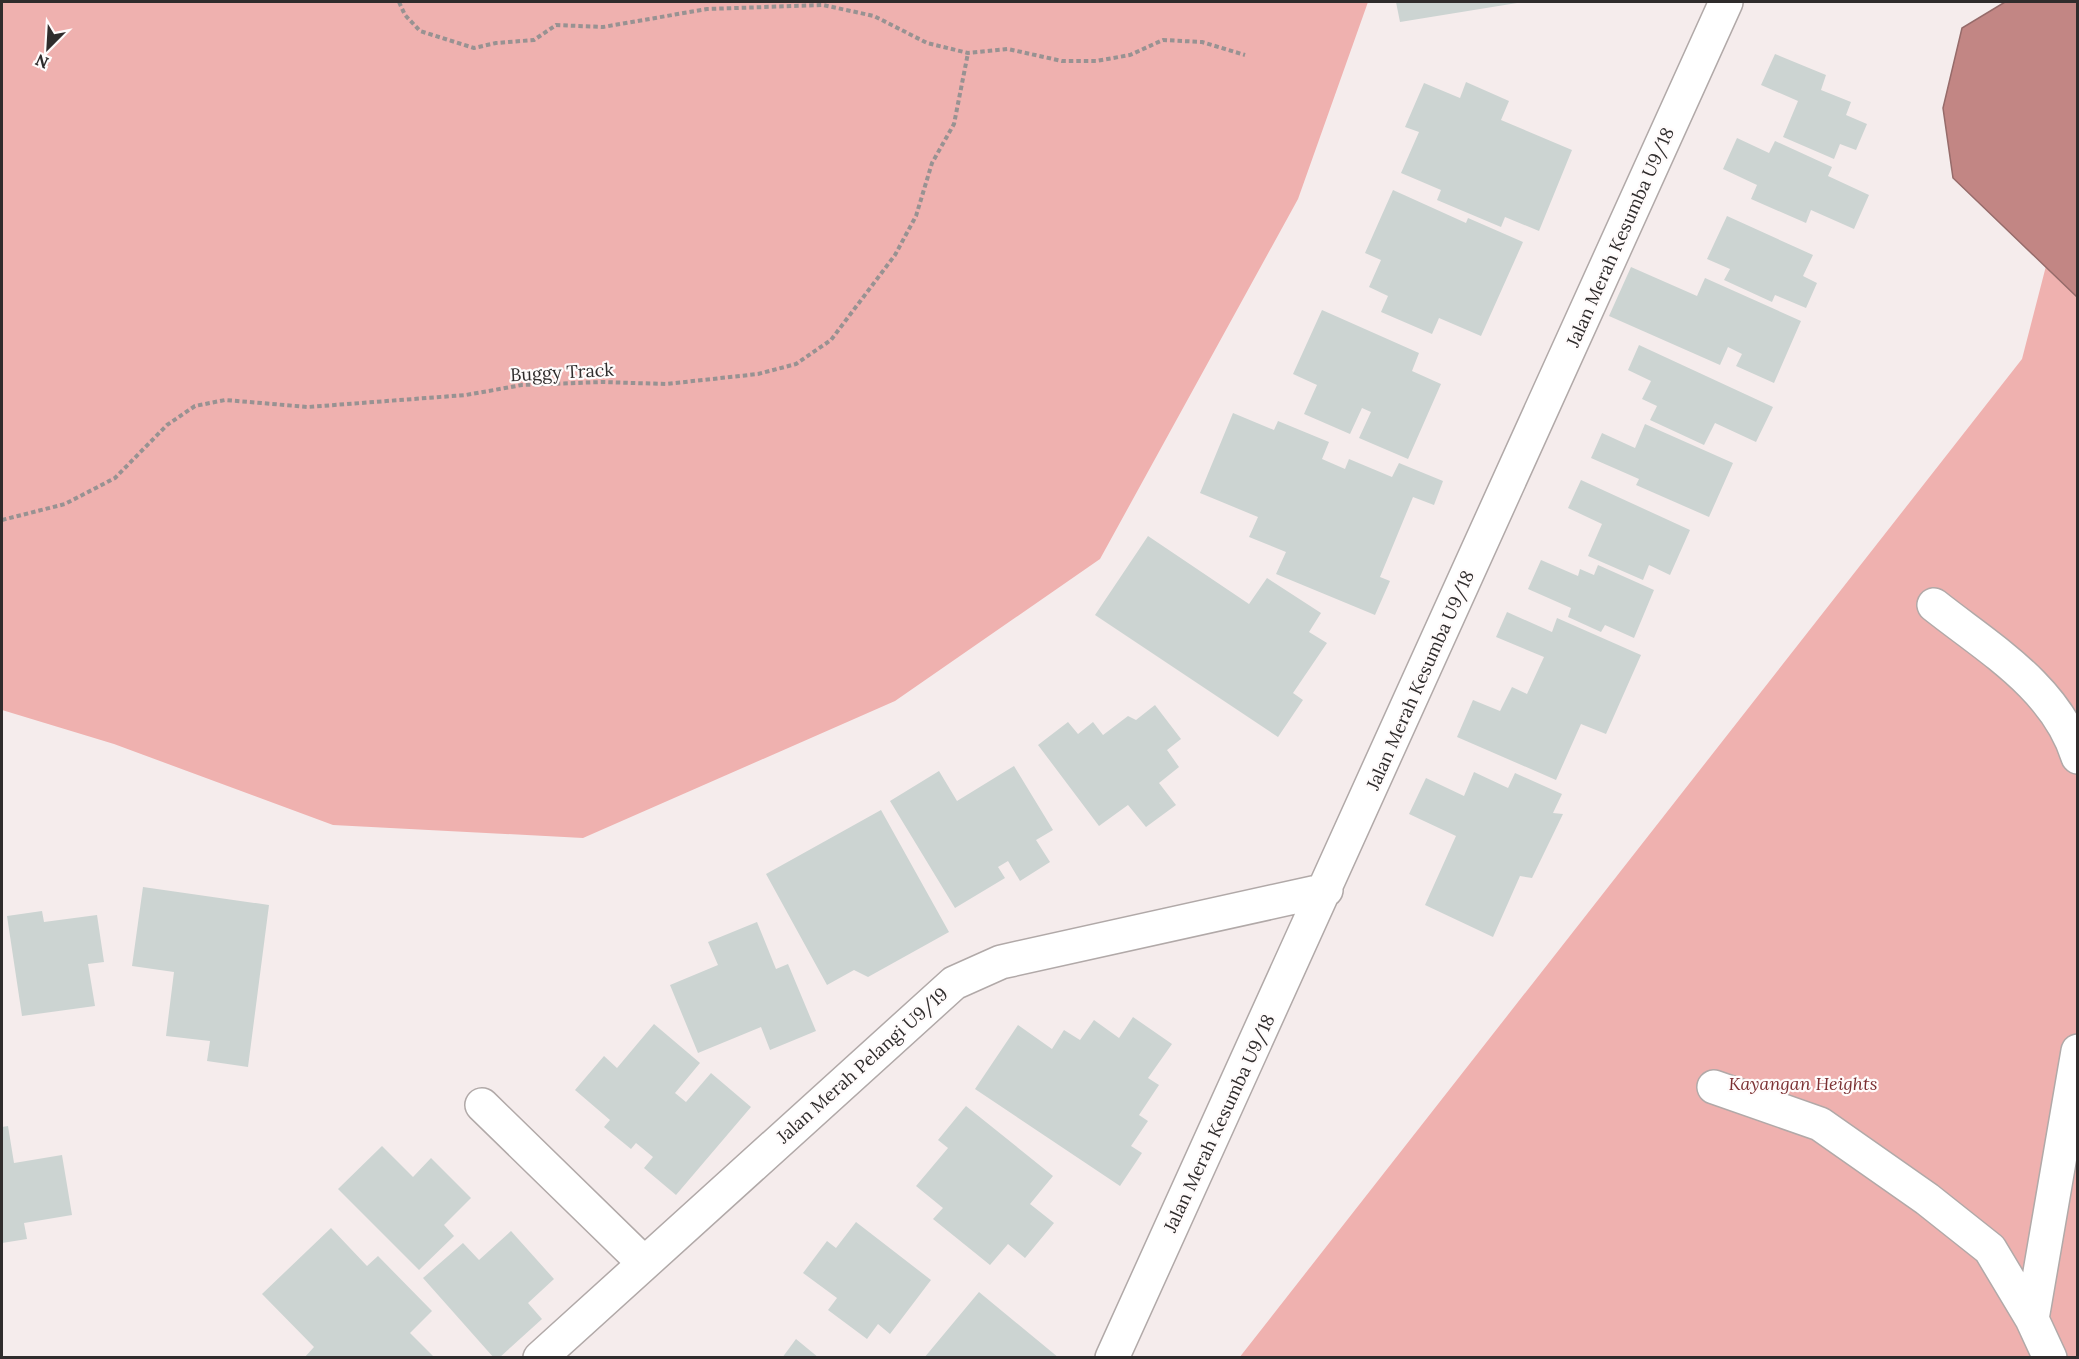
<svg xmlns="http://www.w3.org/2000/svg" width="2079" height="1359" font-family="Lora,serif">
  <rect width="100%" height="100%" fill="#f5ecec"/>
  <path fill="#efb1af" d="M2,2H1368L1298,199L1100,559L895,701L583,838L333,825L114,744L2,710Z
    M2077,146V1357L1239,1358L2022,359Z"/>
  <path fill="#c28684" stroke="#966b6a" stroke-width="1.5" d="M2005,2H2077V297L1953,178L1943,108L1962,28Z"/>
  <path fill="#ccd4d2" d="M1396,2H1517V3L1400,22Z
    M1775,54L1826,75L1821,90L1851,102L1846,115L1867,124L1856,150L1840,144L1834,159L1783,137L1798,101L1761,85Z
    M1466,82L1509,101L1501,120L1572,150L1539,231L1505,217L1501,227L1437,200L1441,190L1401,173L1419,132L1405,127L1424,83L1460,98Z
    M1737,138L1769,153L1775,141L1832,167L1828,176L1869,195L1854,229L1811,210L1806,223L1751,199L1757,185L1723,169Z
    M1393,190L1466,223L1468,218L1523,242L1481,336L1439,318L1432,334L1381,312L1388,296L1369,287L1381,260L1365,253Z
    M1727,216L1813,255L1803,276L1817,283L1806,308L1775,295L1772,302L1724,280L1730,269L1707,259Z
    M1631,267L1697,296L1705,278L1801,321L1774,383L1736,366L1742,354L1728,347L1720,365L1609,316Z
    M1322,310L1419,353L1412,371L1441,384L1408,459L1359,438L1371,412L1362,408L1350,434L1304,414L1317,385L1293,374Z
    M1639,345L1773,407L1756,442L1715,423L1704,445L1650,420L1657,406L1642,399L1651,381L1628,370Z
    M1233,413L1274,430L1278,421L1329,442L1322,459L1345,469L1349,459L1392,477L1399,463L1443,481L1434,505L1413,497L1380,577L1390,581L1375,615L1276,574L1286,552L1249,537L1258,517L1200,493Z
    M1645,424L1733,463L1709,517L1636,485L1639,479L1591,458L1602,433L1635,448Z
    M1581,480L1690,530L1670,575L1649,565L1643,580L1588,556L1602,524L1568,508Z
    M1148,536L1249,604L1267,578L1321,613L1309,632L1327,643L1293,693L1303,700L1278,737L1095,615Z
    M1541,560L1578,576L1580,569L1594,575L1598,565L1654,590L1634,638L1605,625L1601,632L1568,617L1571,608L1528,589Z
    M1507,612L1552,632L1557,618L1641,655L1606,734L1581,724L1556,780L1457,737L1473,700L1500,711L1512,687L1527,694L1544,657L1496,637Z
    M1155,705L1181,739L1167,750L1179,767L1159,783L1176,805L1146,827L1128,805L1099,826L1038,745L1068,722L1078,734L1093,722L1103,735L1128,716L1136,720Z
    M1014,766L1053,830L1036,840L1050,862L1020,881L1008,861L998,867L1005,878L955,908L890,801L939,771L957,801Z
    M1474,772L1508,788L1515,773L1562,794L1553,813L1563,814L1532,878L1520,876L1493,937L1425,905L1456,836L1409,814L1426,778L1464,796Z
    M881,810L949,932L868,977L854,970L827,985L766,874Z
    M143,887L269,905L248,1067L207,1061L210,1041L166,1036L174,972L132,966Z
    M42,911L44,922L97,915L104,962L88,964L95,1006L22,1016L7,916Z
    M757,922L776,969L788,964L816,1031L770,1050L761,1027L698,1053L670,985L718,965L708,942Z
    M1133,1017L1172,1044L1148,1078L1159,1085L1139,1115L1148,1121L1131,1146L1142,1153L1120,1186L975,1089L1018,1025L1052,1049L1064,1030L1080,1040L1094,1020L1119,1038Z
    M654,1024L700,1063L675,1093L686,1102L711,1073L751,1107L676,1195L644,1168L653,1157L636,1143L631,1149L604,1127L610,1120L575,1090L604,1056L617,1068Z
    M966,1106L1053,1176L1030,1204L1054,1223L1025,1258L1008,1244L990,1265L933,1219L943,1208L916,1186L948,1148L938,1140Z
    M8,1126L14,1163L62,1155L72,1215L24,1223L27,1239L2,1243V1127Z
    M382,1146L413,1177L431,1158L471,1198L444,1225L454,1236L419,1270L338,1189Z
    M856,1222L931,1280L890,1334L878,1324L867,1339L828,1310L837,1298L803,1273L827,1241L836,1248Z
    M331,1228L367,1266L378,1256L432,1311L410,1333L435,1358H304L314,1347L262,1294Z
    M511,1231L554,1279L528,1303L542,1319L499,1358H494L423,1278L463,1243L479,1260Z
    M979,1292L1059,1358H924Z
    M796,1339L819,1358H782Z"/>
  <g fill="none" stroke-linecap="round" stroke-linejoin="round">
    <defs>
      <path id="minor" d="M1934,605C1988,648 2056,687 2078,757
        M1714,1087L1820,1124L1927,1199L1990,1249L2032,1319L2050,1358
        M482,1105L643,1262
        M2032,1319L2078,1051
        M540,1358L954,983L1001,962L1326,890
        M1112,1358L1726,2"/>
    </defs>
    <use href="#minor" stroke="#b1a9a8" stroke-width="36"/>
    <path stroke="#989292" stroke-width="4" stroke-dasharray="4.5 3" stroke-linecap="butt" d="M399,2L405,15L420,31L474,48L496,43L534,40L556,25L603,27L707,9L823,5L874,16L927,43L968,53L1008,49L1062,61H1096L1130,55L1163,40L1202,42L1245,55
      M2,520L65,504L115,478L167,425L195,406L225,400L308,407L466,395L522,385L602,382L666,384L758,374L796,364L831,340L895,255L916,216L932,163L954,124L968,53"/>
    <use href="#minor" stroke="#fff" stroke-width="33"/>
  </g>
  <g text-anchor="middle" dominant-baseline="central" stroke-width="4.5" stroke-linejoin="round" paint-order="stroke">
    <g font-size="18" fill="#2f2c2c" stroke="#fffbfb">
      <text transform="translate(1620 237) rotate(-66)">Jalan Merah Kesumba U9/18</text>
      <text transform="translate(562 372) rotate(-3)">Buggy Track</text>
      <text transform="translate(1420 680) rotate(-66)">Jalan Merah Kesumba U9/18</text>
      <text transform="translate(862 1065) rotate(-42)">Jalan Merah Pelangi U9/19</text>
      <text transform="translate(1219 1123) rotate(-65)">Jalan Merah Kesumba U9/18</text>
    </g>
    <g font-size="18" font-style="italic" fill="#7c3133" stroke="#fffbfb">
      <text x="1803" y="1083">Kayangan Heights</text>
    </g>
  </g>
  <rect width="2079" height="1359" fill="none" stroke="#2f2c2c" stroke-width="6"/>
  <g transform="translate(48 48) rotate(204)" stroke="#fffbfb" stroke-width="4.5" paint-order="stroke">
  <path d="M0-4.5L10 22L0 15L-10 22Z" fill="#2f2c2c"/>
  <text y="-9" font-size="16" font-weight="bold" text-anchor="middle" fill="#2f2c2c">N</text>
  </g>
</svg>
